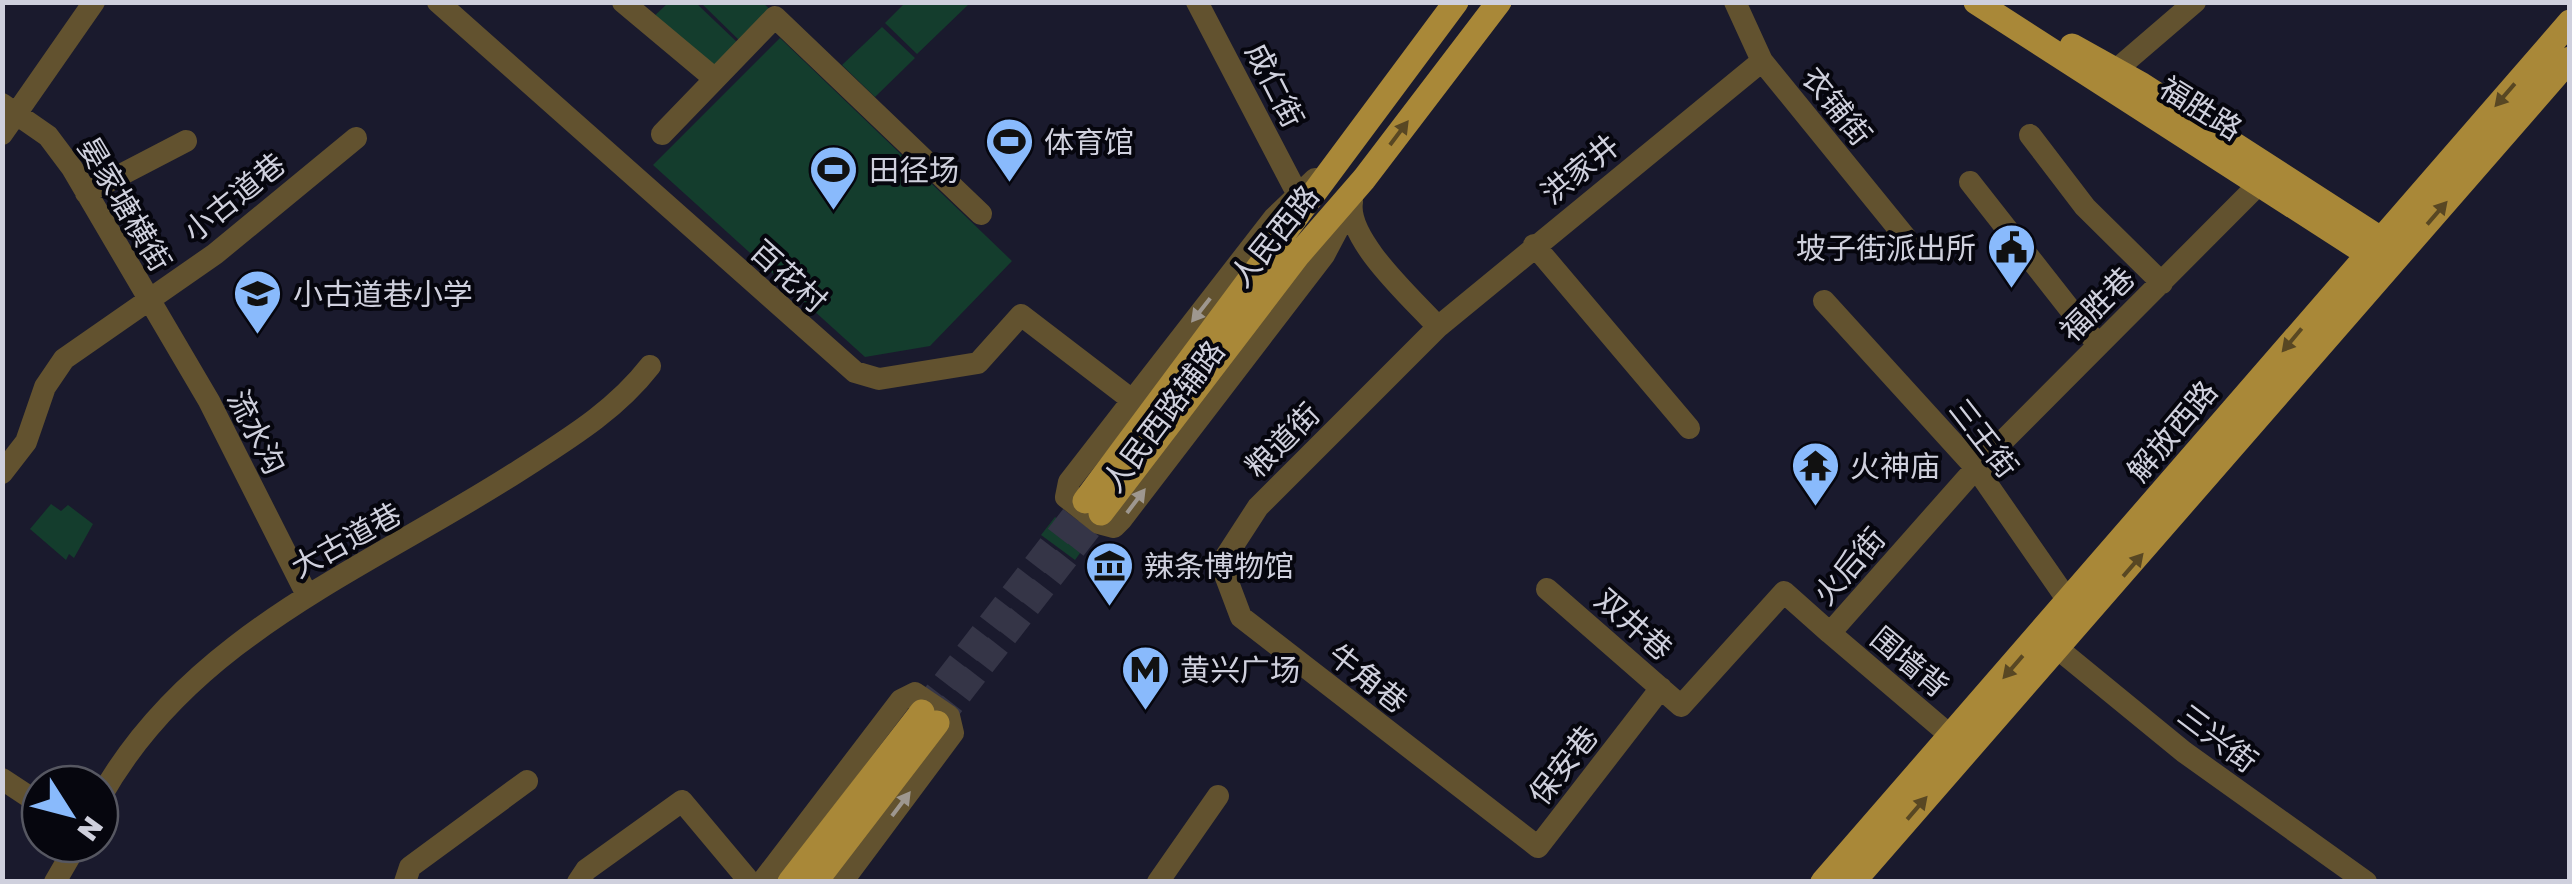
<svg xmlns="http://www.w3.org/2000/svg" width="2572" height="884" font-family="'Golos Text','Noto Sans SC',sans-serif">
  <rect width="100%" height="100%" fill="#1a1a2d"/>
  <path fill="#143d2d" d="M906,2H970V3L917,54L885,23Z
    M668,3H696L739,44L709,74L650,20Z
    M701,3H763L772,11L741,42Z
    M882,27L915,58L875,97L842,65Z
    M780,38L1012,261L930,346L865,357L653,165Z
    M51,504L61,511L68,505L93,524L74,558L69,554L66,560L30,529Z
    M1055,517L1088,542L1075,560L1041,535Z"/>
  <g fill="none" stroke-linecap="round" stroke-linejoin="round">
    <path stroke="#353547" stroke-width="25" stroke-dasharray="25 12" stroke-linecap="butt" d="M922,712L1085,501
      M937,723L1101,513"/>
    <path stroke="#62522f" stroke-width="22" d="M438,2L855,372L879,379L978,363L1021,315L1132,400
      M623,2L715,79
      M1197,2L1298,195
      M1735,2L1762,61L1906,238
      M2103,81L2195,2
      M2,104L48,136L72,168L209,401L307,595
      M2,134L94,2
      M662,134L775,17L981,214
      M2030,135L2085,207L2162,283
      M1315,179L1274,218L1069,482L1066,497L1099,523L1114,527L1121,520L1324,255L1352,202
      M1970,182L2098,345
      M86,193L186,141
      M1352,202C1346,240 1413,299 1438,327
      M1534,245L1689,428
      M1824,301L1976,468L2078,615
      M2,473L26,442L45,387L64,359L215,254L356,138
      M1547,589L1681,706L1784,592L1830,633L1976,468L2260,183
      M1830,633L1952,737
      M2046,639L2184,752L2366,882
      M1661,688L1538,847L1241,617L1221,564L1258,507L1438,327L1762,61
      M2,779L40,804
      M100,798C191,634 370,567 520,470C568,439 615,411 650,366
      M55,882L77,844
      M405,882L410,867L527,781
      M578,882L586,870L682,801L750,882
      M762,882L901,700L915,693L949,716L953,733L842,882
      M1158,882L1218,796"/>
    <path stroke="#a98838" stroke-width="25" d="M1976,2L2380,262
      M2072,46L2142,85L2390,245
      M1085,501L1456,2
      M1101,513L1298,255L1364,179L1499,2
      M790,882L922,712
      M815,882L937,723
      M1823,882L2570,22
      M1853,882L2570,59"/>
  </g>
  <defs><path id="oneway-solid" d="M-6-.8H1V-3.2L6.5 0L1 3.2V.8H-6Z" transform="scale(2.5)"/></defs>
  <g fill="#584723">
    <use href="#oneway-solid" transform="translate(2505 95) rotate(131)"/>
    <use href="#oneway-solid" transform="translate(1399 133) rotate(-53)"/>
    <use href="#oneway-solid" transform="translate(2437 213) rotate(-49)"/>
    <use href="#oneway-solid" transform="translate(2292 340) rotate(130)"/>
    <use href="#oneway-solid" transform="translate(2133 565) rotate(-49)"/>
    <use href="#oneway-solid" transform="translate(2013 667) rotate(131)"/>
    <use href="#oneway-solid" transform="translate(1917 808) rotate(-49)"/>
  </g>
  <g fill="#9e978f">
    <use href="#oneway-solid" transform="translate(1201 310) rotate(128)"/>
    <use href="#oneway-solid" transform="translate(1136 501) rotate(-53)"/>
    <use href="#oneway-solid" transform="translate(901 804) rotate(-53)"/>
  </g>
  <defs>
    <symbol id="stadium-pin" viewBox="-11 -11 22 30"><path d="M0 17L-7.5 6A9.5 9.5 0 1 1 7.5 6Z" fill="#89bafc" stroke="#06060e"/><path d="M0-5a6.5 5 0 1 0 0 10a6.5 5 0 1 0 0-10ZM-3.5-1.8h7v3.6h-7Z" fill="#111"/></symbol>
    <symbol id="civic-pin" viewBox="-11 -11 22 30"><path d="M0 17L-7.5 6A9.5 9.5 0 1 1 7.5 6Z" fill="#89bafc" stroke="#06060e"/><path d="M-.6-6.5H3V-4.5H.6V-3L4-1V1h2V6H-6V1h2V-1L-.6-3ZM-1.2 2.5V6h2.4V2.5Z" fill="#111"/></symbol>
    <symbol id="school-pin" viewBox="-11 -11 22 30"><path d="M0 17L-7.5 6A9.5 9.5 0 1 1 7.5 6Z" fill="#89bafc" stroke="#06060e"/><path d="M0-5L7-2L0 1L-7-2ZM-4 1L0 2.5L4 1V4Q0 6-4 4Z" fill="#111"/></symbol>
    <symbol id="temple-pin" viewBox="-11 -11 22 30"><path d="M0 17L-7.5 6A9.5 9.5 0 1 1 7.5 6Z" fill="#89bafc" stroke="#06060e"/><path d="M0-6L5-2H3V0L6.5 2.5H4V6H1.5V3h-3V6H-4V2.5H-6.5L-3 0V-2H-5Z" fill="#111"/></symbol>
    <symbol id="museum-pin" viewBox="-11 -11 22 30"><path d="M0 17L-7.5 6A9.5 9.5 0 1 1 7.5 6Z" fill="#89bafc" stroke="#06060e"/><path d="M0-6L6-3V-2H-6V-3ZM-5-1h2V3h-2ZM-1-1h2V3h-2ZM3-1h2V3H3ZM-6 4H6V6H-6Z" fill="#111"/></symbol>
    <symbol id="metro-pin" viewBox="-11 -11 22 30"><path d="M0 17L-7.5 6A9.5 9.5 0 1 1 7.5 6Z" fill="#89bafc" stroke="#06060e"/><path d="M-5.5 5V-5H-3L0 0L3-5H5.5V5H3V-.5L0 4L-3-.5V5Z" fill="#111"/></symbol>
  </defs>
  <g fill-rule="evenodd">
    <use href="#stadium-pin" x="982" y="114" width="55" height="75"/>
    <use href="#stadium-pin" x="806" y="142" width="55" height="75"/>
    <use href="#civic-pin" x="1984" y="220" width="55" height="75"/>
    <use href="#school-pin" x="230" y="266" width="55" height="75"/>
    <use href="#temple-pin" x="1788" y="438" width="55" height="75"/>
    <use href="#museum-pin" x="1082" y="538" width="55" height="75"/>
    <use href="#metro-pin" x="1118" y="642" width="55" height="75"/>
  </g>
  <g text-anchor="middle" dominant-baseline="central" stroke-width="8" stroke-linejoin="round" paint-order="stroke">
    <g font-size="30" fill="#cfd0dd" stroke="#06060e">
      <text transform="translate(1275 85) rotate(63)">成仁街</text>
      <text transform="translate(1837 106) rotate(51)">衣铺街</text>
      <text transform="translate(2201 108) rotate(32)">福胜路</text>
      <text transform="translate(1580 169) rotate(-39)">洪家井</text>
      <text transform="translate(234 197) rotate(-39)">小古道巷</text>
      <text transform="translate(125 204) rotate(59)">晏家塘横街</text>
      <text transform="translate(1274 236) rotate(-51)">人民西路</text>
      <text transform="translate(789 276) rotate(42)">百花村</text>
      <text transform="translate(2097 304) rotate(-45)">福胜巷</text>
      <text transform="translate(1163 416) rotate(-53)">人民西路辅路</text>
      <text transform="translate(2172 431) rotate(-50)">解放西路</text>
      <text transform="translate(257 432) rotate(63)">流水沟</text>
      <text transform="translate(1984 438) rotate(52)">三王街</text>
      <text transform="translate(1282 440) rotate(-45)">粮道街</text>
      <text transform="translate(346 540) rotate(-29)">大古道巷</text>
      <text transform="translate(1849 566) rotate(-49)">火后街</text>
      <text transform="translate(1634 624) rotate(41)">双井巷</text>
      <text transform="translate(1910 662) rotate(40)">围墙背</text>
      <text transform="translate(1368 678) rotate(38)">牛角巷</text>
      <text transform="translate(2218 738) rotate(37)">三兴街</text>
      <text transform="translate(1563 765) rotate(-52)">保安巷</text>
    </g>
    <g font-size="30" fill="#cfd0dd" stroke="#06060e" text-anchor="start">
      <text x="1044" y="142">体育馆</text>
      <text x="869" y="170">田径场</text>
      <text x="1976" y="248" text-anchor="end">坡子街派出所</text>
      <text x="293" y="294">小古道巷小学</text>
      <text x="1850" y="466">火神庙</text>
      <text x="1144" y="566">辣条博物馆</text>
      <text x="1180" y="670">黄兴广场</text>
    </g>
  </g>
  <rect width="2572" height="884" fill="none" stroke="#cfd0dd" stroke-width="10"/>
  <g transform="translate(70 814) rotate(126)"><circle r="48" fill="#06060e" stroke="#565761" stroke-width="2.5"/>
  <path d="M0-8L18 38L0 25L-18 38Z" fill="#89bafc"/>
  <text y="-15" font-size="28" font-weight="bold" text-anchor="middle" fill="#cfd0dd">N</text>
  </g>
</svg>
